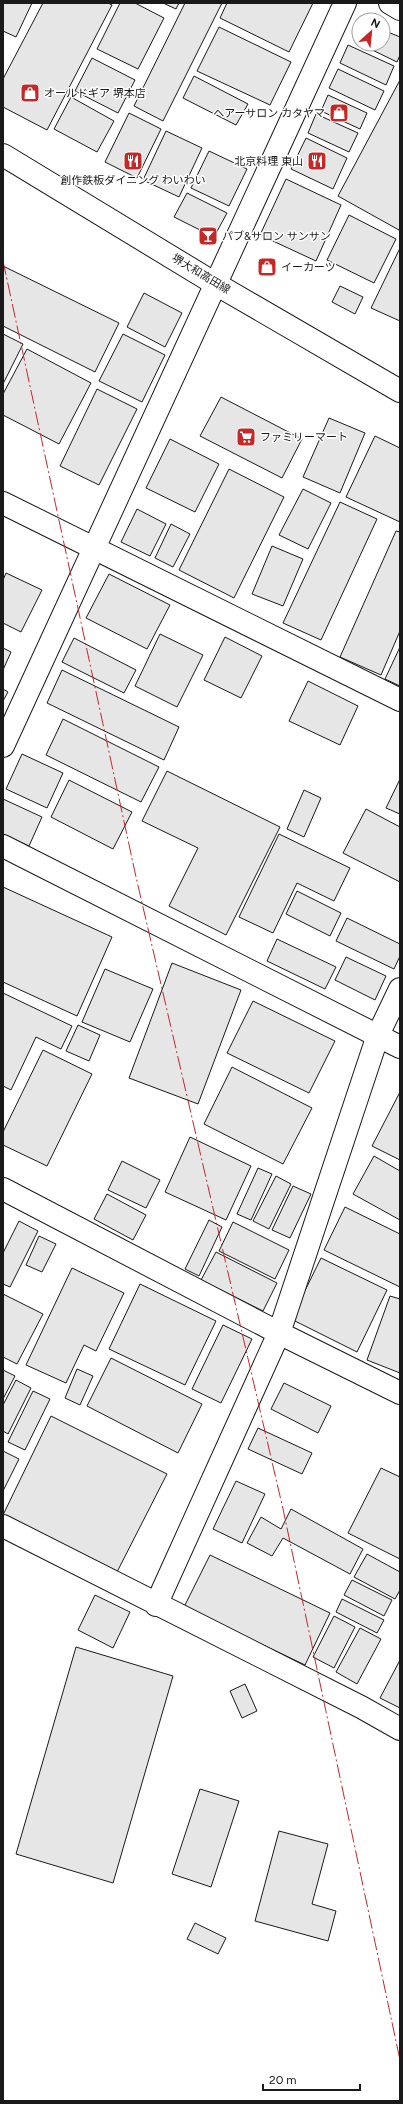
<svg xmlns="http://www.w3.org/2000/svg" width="403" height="2104" font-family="Figtree,'Noto Sans JP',sans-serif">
  <rect width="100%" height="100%" fill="#fff"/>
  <path fill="#e6e6e6" stroke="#1a1a1a" d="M3,3H32L16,37L3,31Z
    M43,3H108L112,5L47,130L3,107V79Z
    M120,3H135L164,18L138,69L97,49Z
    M163,3H179L176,9Z
    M185,3H222L163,121L134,106Z
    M227,3H313L289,52L220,18Z
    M219,27L291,62L270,105L197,71Z
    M359,30V43L354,41Z
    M383,30L400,37V55L397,62L360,44H383Z
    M348,45L394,66L386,85L340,63Z
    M92,58L135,80L118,113L75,91Z
    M338,69L384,91L375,110L329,88Z
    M194,76L248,104L236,125L183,98Z
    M400,80V228L399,230L338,196Z
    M328,95L367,113L360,129L321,111Z
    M71,97L114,121L97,152L54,129Z
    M129,113L161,129L137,178L105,162Z
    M316,114L358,133L349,152L308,133Z
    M166,131L202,148L179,197L143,180Z
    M306,138L347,158L333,189L291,169Z
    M209,151L247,169L229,206L191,188Z
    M286,179L341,205L316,261L260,235Z
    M187,193L227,213L214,237L174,217Z
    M349,215L396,239L374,283L327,260Z
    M400,248V321L371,308Z
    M3,266L119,323L95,372L3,326Z
    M340,286L363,297L355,314L332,302Z
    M144,293L182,313L165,347L127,327Z
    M3,334L23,344L3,384Z
    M123,334L165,355L142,402L99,381Z
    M27,349L91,383L59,444L3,415V394Z
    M97,389L137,409L99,485L60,466Z
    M221,397L302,439L282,478L200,436Z
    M329,418L365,433L340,493L303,477Z
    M375,436L400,448V522L346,497Z
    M170,439L219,464L195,512L146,488Z
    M229,469L284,497L234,598L179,570Z
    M303,489L331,503L308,549L279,535Z
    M340,502L377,519L321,640L283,623Z
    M137,509L166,524L150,556L121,542Z
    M171,524L190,534L173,567L155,558Z
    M396,531L400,532V631L381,675L340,657Z
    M272,546L303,559L283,606L252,594Z
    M6,573L42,590L21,632L3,623V580Z
    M109,574L170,605L147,649L86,618Z
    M160,634L203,655L177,707L135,686Z
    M225,637L262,656L241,698L204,680Z
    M74,638L136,670L124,693L62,662Z
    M400,647V686L385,679Z
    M3,648L11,652L3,670Z
    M62,670L179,727L164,760L47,703Z
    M308,681L358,706L340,745L289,721Z
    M3,689L8,692L3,701Z
    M63,719L159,767L141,802L46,755Z
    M22,754L63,773L47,808L6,789Z
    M167,771L280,827L226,935L169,906L198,848L142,821Z
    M400,779V814L386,808Z
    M69,780L132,812L113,849L51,817Z
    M304,790L321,798L304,837L287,829Z
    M3,799L42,817L29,846L3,834Z
    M366,809L400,827V882L343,853Z
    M279,834L350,868L334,901L297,883L273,933L239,917Z
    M3,887L112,937L77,1016L3,982Z
    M297,891L341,913L330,936L286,914Z
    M347,918L400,944V956L394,969L336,941Z
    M277,939L336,967L325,989L267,961Z
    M346,957L386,976L375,1000L335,980Z
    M172,963L241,990L198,1104L129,1078Z
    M105,969L153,989L130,1042L82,1022Z
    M3,993L72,1026L61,1049L36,1037L11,1090L3,1086Z
    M253,1001L335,1041L309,1093L227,1053Z
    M78,1025L100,1035L89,1061L66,1051Z
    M43,1050L92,1074L47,1166L3,1145V1132Z
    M232,1067L312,1108L283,1164L204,1124Z
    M400,1092V1160L372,1146Z
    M190,1137L251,1166L226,1220L165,1192Z
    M374,1156L400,1171V1220L353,1194Z
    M122,1161L160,1180L146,1208L108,1190Z
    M258,1168L272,1174L251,1220L237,1214Z
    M276,1176L291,1184L269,1229L253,1221Z
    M293,1186L311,1194L290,1238L272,1230Z
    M107,1194L146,1215L133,1240L94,1219Z
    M345,1207L400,1234V1287L324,1250Z
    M209,1220L222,1227L199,1276L185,1269Z
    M19,1221L38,1231L10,1287L3,1284V1253Z
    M233,1222L289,1250L275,1279L219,1251Z
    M39,1236L56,1244L42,1272L26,1265Z
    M216,1252L277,1283L263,1311L201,1280Z
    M321,1258L387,1290L357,1352L291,1319Z
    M72,1268L124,1293L96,1351L84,1345L66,1383L26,1365Z
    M140,1284L216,1321L185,1385L109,1349Z
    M3,1294L43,1314L17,1364L3,1357Z
    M390,1296L400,1299V1373L367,1360Z
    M223,1325L252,1339L221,1403L192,1389Z
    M111,1358L202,1404L178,1453L87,1406Z
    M77,1369L93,1376L80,1405L65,1398Z
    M3,1370L15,1376L3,1399Z
    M16,1380L31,1388L8,1434L3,1431V1405Z
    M284,1383L331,1406L318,1433L271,1409Z
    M33,1391L50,1399L25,1450L8,1442Z
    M51,1416L167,1474L117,1572L3,1515Z
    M258,1428L312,1453L302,1474L248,1449Z
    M3,1451L19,1459L3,1491Z
    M381,1468L400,1477V1559L348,1533Z
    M236,1481L265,1494L242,1543L213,1529Z
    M291,1509L363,1549L350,1574L283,1538L272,1556L247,1543L261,1517L281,1529Z
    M367,1554L400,1572V1590L395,1599L354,1577Z
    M210,1555L330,1613L305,1665L184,1607Z
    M352,1580L392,1600L384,1616L344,1595Z
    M95,1595L130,1612L113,1648L78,1630Z
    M342,1599L384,1620L377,1633L336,1612Z
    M334,1616L355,1627L334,1668L313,1657Z
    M360,1628L381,1639L357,1684L336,1672Z
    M76,1647L173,1676L113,1883L16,1854Z
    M400,1660V1708L380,1698Z
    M245,1684L257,1711L242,1718L230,1691Z
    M200,1789L239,1801L211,1887L172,1874Z
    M279,1831L328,1844L312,1904L336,1911L328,1941L255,1921Z
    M195,1923L226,1938L218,1954L187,1939Z"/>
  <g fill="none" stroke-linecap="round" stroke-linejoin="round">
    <defs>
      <path id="minor" d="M390,3L400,9
        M3,503L400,700
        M3,746L345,3
        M3,846L400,1047
        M3,1189L279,1333L400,1393
        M3,1526L361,1707L400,1729
        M156,1605L279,1333L378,1035L400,989"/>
      <path id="major" d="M3,155L214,283L400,391"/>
    </defs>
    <use href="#minor" stroke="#1a1a1a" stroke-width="24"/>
    <use href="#major" stroke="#1a1a1a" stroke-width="24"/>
    <use href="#minor" stroke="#fff" stroke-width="22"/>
    <use href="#major" stroke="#fff" stroke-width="22"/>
    <path stroke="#c62828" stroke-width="1" stroke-dasharray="14 3 2 3" stroke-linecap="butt" d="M3,261L136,877L283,1509L400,2060"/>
  </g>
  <defs>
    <symbol id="shop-square" viewBox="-11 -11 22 22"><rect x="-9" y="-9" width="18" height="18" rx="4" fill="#c62828" stroke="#fff"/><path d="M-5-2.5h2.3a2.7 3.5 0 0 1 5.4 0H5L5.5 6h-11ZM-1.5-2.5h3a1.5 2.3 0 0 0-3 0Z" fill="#fff"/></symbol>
    <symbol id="restaurant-square" viewBox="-11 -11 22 22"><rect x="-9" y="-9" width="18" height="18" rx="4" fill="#c62828" stroke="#fff"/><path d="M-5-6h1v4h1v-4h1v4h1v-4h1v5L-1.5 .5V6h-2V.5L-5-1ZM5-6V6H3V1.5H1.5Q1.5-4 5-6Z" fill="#fff"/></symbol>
    <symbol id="bar-square" viewBox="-11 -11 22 22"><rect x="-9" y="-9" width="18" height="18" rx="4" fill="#c62828" stroke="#fff"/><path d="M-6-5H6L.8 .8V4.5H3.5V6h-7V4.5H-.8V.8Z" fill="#fff"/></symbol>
    <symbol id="supermarket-square" viewBox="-11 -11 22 22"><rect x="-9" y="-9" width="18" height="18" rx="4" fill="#c62828" stroke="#fff"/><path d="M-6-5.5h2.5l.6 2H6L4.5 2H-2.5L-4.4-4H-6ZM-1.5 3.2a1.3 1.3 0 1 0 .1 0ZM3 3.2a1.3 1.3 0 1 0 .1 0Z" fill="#fff"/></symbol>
  </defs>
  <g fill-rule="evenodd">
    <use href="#shop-square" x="19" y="82" width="22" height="22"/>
    <use href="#shop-square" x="328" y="102" width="22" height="22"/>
    <use href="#restaurant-square" x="122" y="150" width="22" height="22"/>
    <use href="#restaurant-square" x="306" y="150" width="22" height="22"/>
    <use href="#bar-square" x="197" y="225" width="22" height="22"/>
    <use href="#shop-square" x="256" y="256" width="22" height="22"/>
    <use href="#supermarket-square" x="235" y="426" width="22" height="22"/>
  </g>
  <g text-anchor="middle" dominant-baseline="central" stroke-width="3" stroke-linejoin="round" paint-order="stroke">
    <g font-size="11" fill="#1a1a1a" stroke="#fff" text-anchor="start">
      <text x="44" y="93">オールドギア 堺本店</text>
      <text x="325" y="113" text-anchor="end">ヘアーサロン カタヤマ</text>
      <text x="303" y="161" text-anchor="end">北京料理 東山</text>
      <text x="133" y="180" text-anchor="middle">創作鉄板ダイニング わいわい</text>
      <text x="222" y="236">パブ&amp;サロン サンサン</text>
      <text x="281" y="267">イーカーツ</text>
      <text x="260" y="437">ファミリーマート</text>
    </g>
    <g font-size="11" fill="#1a1a1a" stroke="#fff">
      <text transform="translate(201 274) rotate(31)">堺大和高田線</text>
    </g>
  </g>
  <rect width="403" height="2104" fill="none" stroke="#1a1a1a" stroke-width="8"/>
  <g transform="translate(371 32) rotate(27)"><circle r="19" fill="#ffffff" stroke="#a3a3a3"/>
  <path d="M0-3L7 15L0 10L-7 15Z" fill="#c62828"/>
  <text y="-6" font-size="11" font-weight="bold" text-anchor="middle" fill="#1a1a1a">N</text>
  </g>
  <path d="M263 2084v6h97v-6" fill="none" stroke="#1a1a1a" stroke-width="2"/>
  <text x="269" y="2084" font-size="12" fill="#1a1a1a" stroke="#ffffff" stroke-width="3" paint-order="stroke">20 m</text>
</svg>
